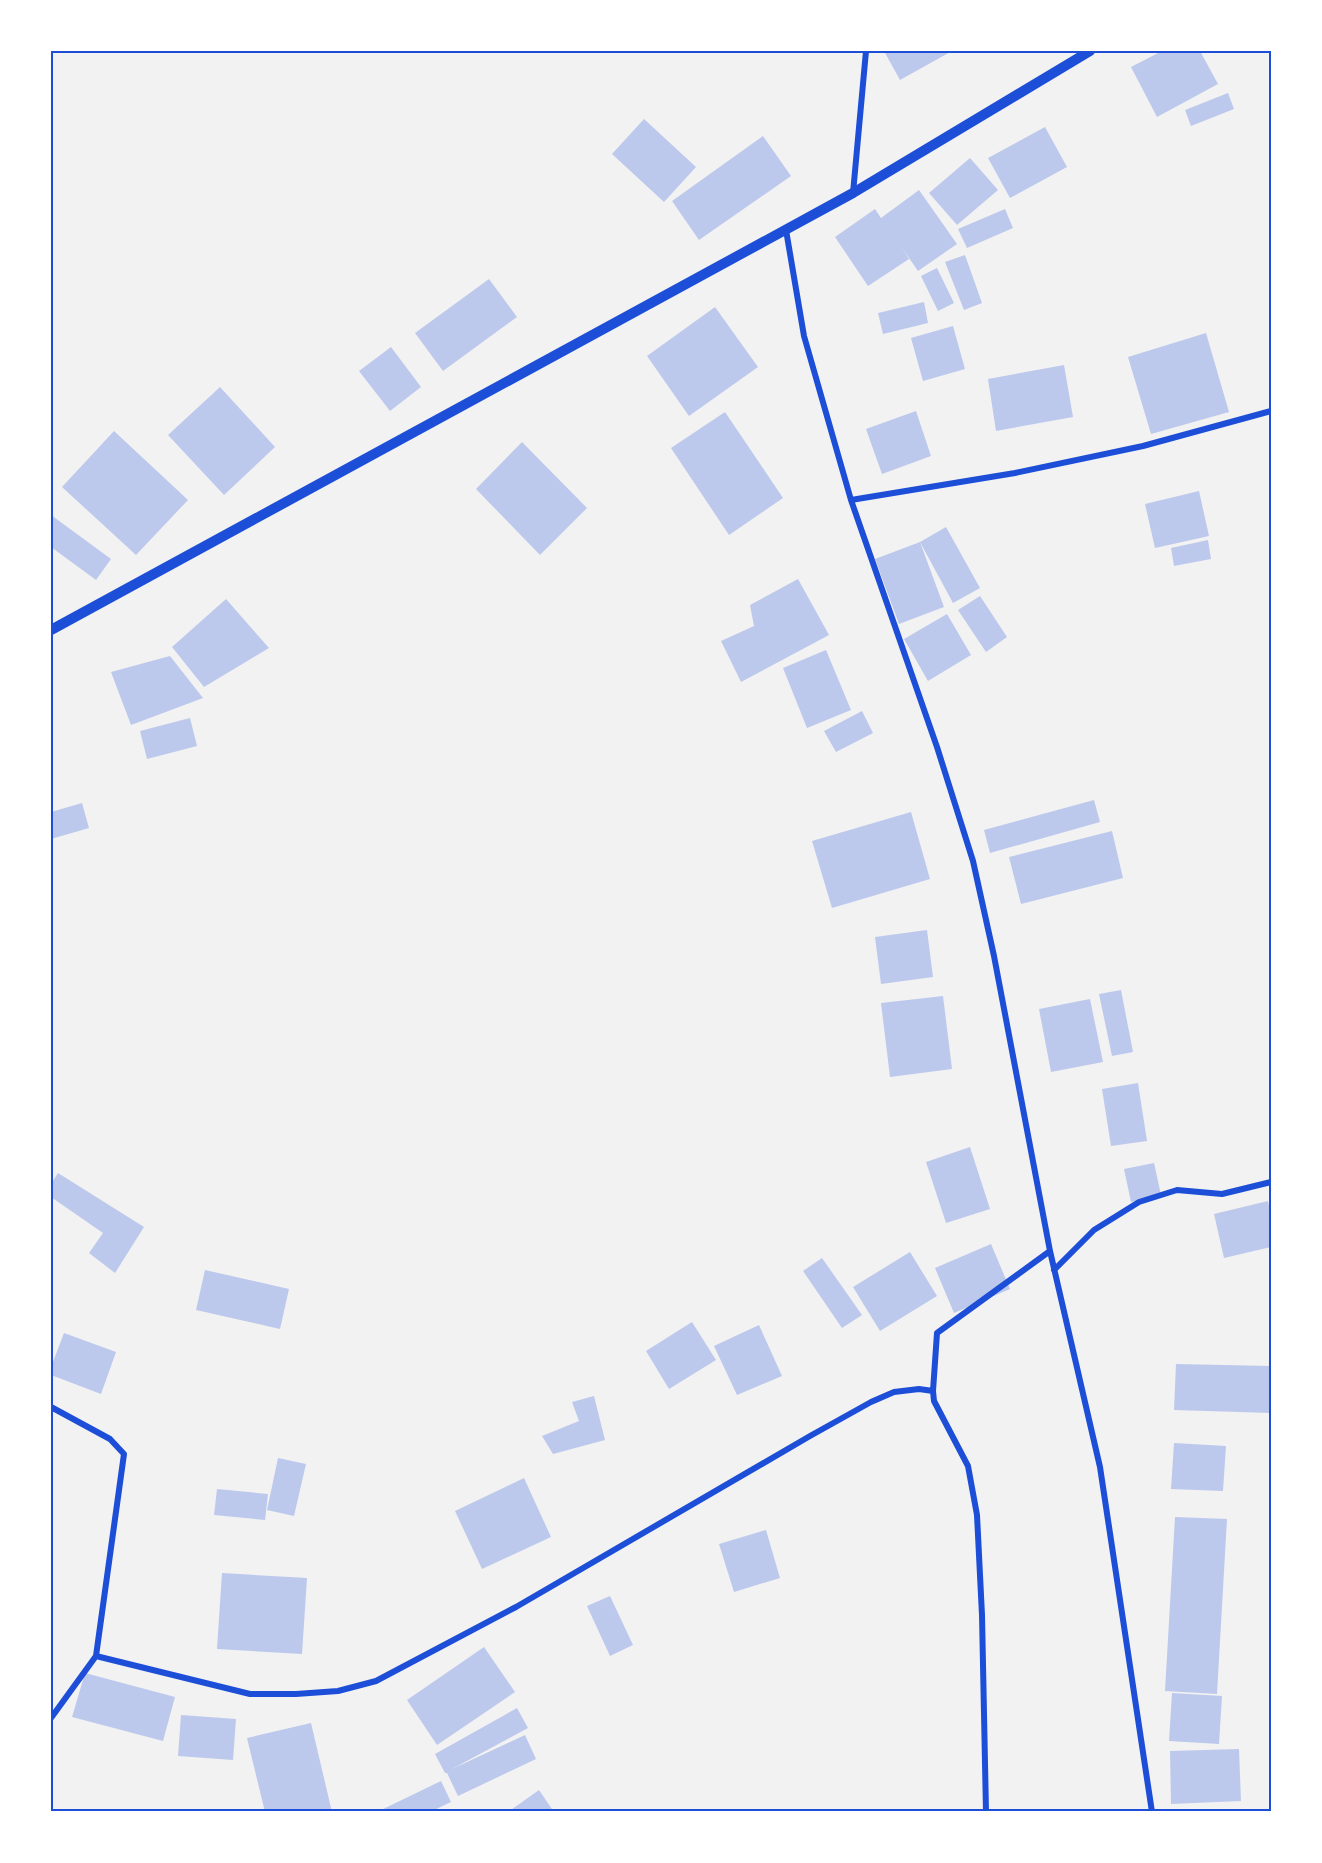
<svg xmlns="http://www.w3.org/2000/svg" width="1322" height="1863" font-family="'Noto Sans',sans-serif">
  <rect width="100%" height="100%" fill="#f2f2f2"/>
  <path fill="#bdc9ec" d="M884,51H952L900,80Z
    M1162,51H1200L1218,84L1157,117L1131,67Z
    M1228,93L1234,109L1191,126L1185,110Z
    M644,119L696,167L664,202L612,154Z
    M1045,127L1067,167L1010,198L988,158Z
    M763,136L791,176L699,240L672,201Z
    M970,158L998,190L957,225L929,193Z
    M919,190L957,244L918,271L902,248L909,259L868,286L835,237L875,209L881,218Z
    M1005,209L1013,228L967,248L958,229Z
    M965,255L982,303L964,310L945,262Z
    M937,268L954,303L938,311L921,276Z
    M489,279L517,317L443,371L415,333Z
    M924,302L928,323L883,334L878,313Z
    M715,307L758,367L689,416L647,356Z
    M953,326L965,369L923,381L911,338Z
    M1206,333L1229,412L1151,434L1128,357Z
    M391,347L421,387L390,411L359,371Z
    M1064,365L1073,417L996,431L988,379Z
    M220,387L275,447L224,495L168,435Z
    M916,411L931,456L882,474L866,429Z
    M725,412L783,498L729,535L671,448Z
    M114,431L188,500L136,555L62,487Z
    M522,442L587,508L540,555L476,489Z
    M1199,491L1209,536L1155,548L1145,504Z
    M51,515L111,559L96,580L51,547Z
    M946,527L980,588L953,603L920,542Z
    M1208,540L1211,559L1174,566L1171,548Z
    M920,542L944,607L899,624L875,559Z
    M798,579L829,635L741,682L721,641L754,626L750,605Z
    M980,596L1007,637L986,652L958,610Z
    M226,599L269,648L204,687L172,647Z
    M947,614L971,655L928,681L904,639Z
    M826,650L851,710L807,728L783,668Z
    M170,656L203,698L131,725L111,672Z
    M862,711L873,733L836,752L824,731Z
    M190,718L197,746L147,759L140,731Z
    M1094,800L1100,822L990,853L984,830Z
    M82,803L89,828L51,839V812Z
    M911,812L930,879L832,908L812,841Z
    M1112,831L1123,878L1021,904L1009,857Z
    M927,930L933,977L881,984L875,937Z
    M1121,990L1133,1052L1112,1056L1099,994Z
    M943,996L952,1069L890,1077L881,1003Z
    M1090,999L1103,1062L1051,1072L1039,1009Z
    M1138,1083L1147,1141L1111,1146L1102,1089Z
    M970,1147L990,1209L946,1223L926,1162Z
    M1154,1163L1161,1195L1131,1202L1124,1169Z
    M58,1173L144,1227L115,1273L89,1253L103,1233L51,1197V1184Z
    M1268,1201L1271,1215V1247L1224,1258L1214,1214Z
    M991,1244L1010,1289L954,1313L935,1268Z
    M910,1252L937,1296L880,1331L853,1287Z
    M822,1258L862,1315L842,1328L803,1271Z
    M205,1270L289,1289L280,1329L196,1310Z
    M692,1322L716,1360L669,1389L646,1351Z
    M759,1325L782,1376L737,1395L714,1346Z
    M64,1333L116,1352L101,1394L51,1375V1367Z
    M1176,1364L1271,1366V1413L1174,1410Z
    M594,1396L605,1440L553,1454L542,1436L579,1421L572,1402Z
    M1174,1443L1226,1446L1223,1491L1171,1489Z
    M278,1458L306,1464L294,1516L267,1510Z
    M524,1478L551,1537L482,1569L455,1511Z
    M217,1489L268,1494L265,1520L214,1515Z
    M1175,1517L1227,1519L1217,1694L1165,1691Z
    M766,1530L780,1578L734,1592L719,1544Z
    M222,1573L307,1578L302,1654L217,1649Z
    M610,1596L633,1645L610,1656L587,1606Z
    M484,1647L515,1692L437,1745L407,1700Z
    M85,1673L175,1697L163,1741L72,1717Z
    M1172,1693L1222,1696L1219,1744L1169,1741Z
    M517,1708L528,1728L452,1769L525,1735L536,1759L458,1796L447,1773H445L435,1754Z
    M181,1715L236,1719L233,1760L178,1756Z
    M311,1723L332,1812H265L247,1738Z
    M1239,1749L1241,1801L1171,1804L1170,1751Z
    M441,1781L451,1802L430,1812H377Z
    M539,1790L554,1812H508Z"/>
  <g fill="none" stroke-linecap="round" stroke-linejoin="round">
    <path stroke="#1d4ed8" stroke-width="6" d="M853,193L866,51
      M786,230L804,336L851,500L937,747L973,861L994,956L1050,1251L1100,1467L1152,1812
      M851,500L1015,473L1143,446L1271,411
      M1054,1270L1094,1230L1139,1202L1177,1190L1222,1194L1271,1182
      M51,1407L110,1439L124,1454L96,1656L51,1718
      M96,1656L250,1694H296L338,1691L376,1681L516,1607L810,1436L871,1402L894,1392L919,1389L933,1391
      M986,1812L982,1615L977,1515L968,1466L934,1401L933,1391L937,1333L1050,1251"/>
    <path stroke="#1d4ed8" stroke-width="10" d="M51,630L853,193L1090,51"/>
  </g>
  <rect width="1322" height="1863" fill="none" stroke="#ffffff" stroke-width="105"/>
  <rect x="52" y="52" width="1218" height="1758" fill="none" stroke="#1d4ed8" stroke-width="2"/>
</svg>
